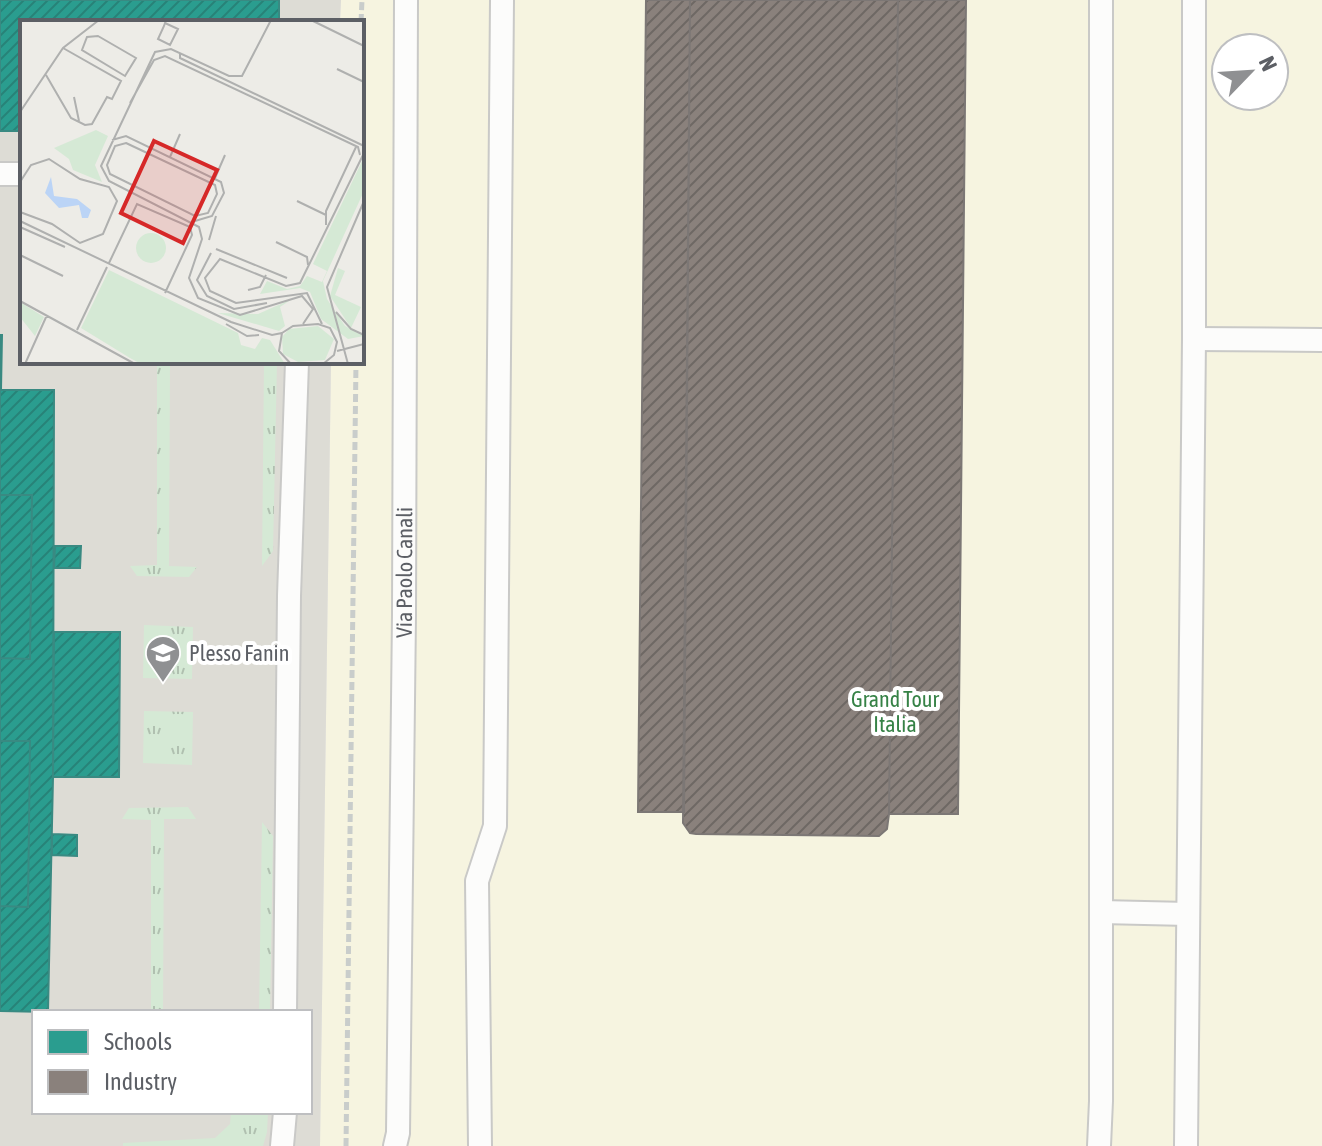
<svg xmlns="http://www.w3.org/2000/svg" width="1322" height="1146" font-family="'Asap Condensed',sans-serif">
  <defs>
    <pattern id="grass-tufts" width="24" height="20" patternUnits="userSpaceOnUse" patternTransform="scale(2)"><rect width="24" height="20" fill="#d5e9d5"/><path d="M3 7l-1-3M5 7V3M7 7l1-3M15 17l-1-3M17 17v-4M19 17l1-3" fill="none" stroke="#b0c0b0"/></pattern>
    <pattern id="schools-hatch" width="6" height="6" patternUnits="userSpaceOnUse" patternTransform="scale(2)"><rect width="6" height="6" fill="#2a9d8f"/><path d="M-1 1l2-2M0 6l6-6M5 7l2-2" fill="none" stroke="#278378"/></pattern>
    <pattern id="industry-hatch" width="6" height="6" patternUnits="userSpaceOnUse" patternTransform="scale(2)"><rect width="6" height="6" fill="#8a817c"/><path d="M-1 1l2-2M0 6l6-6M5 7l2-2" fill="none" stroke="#6e6864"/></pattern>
  </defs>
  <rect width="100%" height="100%" fill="#edece7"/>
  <path fill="#f6f4e0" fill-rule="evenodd" d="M341,0H1322V1146H320L331,362H362V22H340ZM1226,48H1274V96H1226Z"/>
  <path fill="#dddcd5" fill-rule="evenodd" d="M0,0H341L340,22H22V362H331L320,1146H0ZM34,1012H310V1112H34Z"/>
  <path fill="url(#grass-tufts)" d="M157,362H170L169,566L197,567L189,577L137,576L130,566L157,565Z
    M264,362H277L273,551L262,566Z
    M144,625L193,627L192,679L143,678Z
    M144,711L193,712L192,765L143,763Z
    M188,807L196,819H164L163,1012H151V820L122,819L129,808Z
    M262,822L273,836L270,1012H259Z
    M231,1112H268L267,1132L263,1146H123V1143L215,1138L230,1124Z"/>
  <path fill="url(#schools-hatch)" stroke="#398a82" stroke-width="2" d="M0,0H279V22H22V131H0Z
    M0,335H2L1,390H0Z
    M0,390H54L53,777L48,1012L0,1011V906L28,907L30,741H0V658L30,659L32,495H0Z
    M0,495H32L30,659L0,658Z
    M55,546H81L80,568H54Z
    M54,632H120L119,777H53Z
    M0,741H30L28,907L0,906Z
    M52,834L77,835V856L52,855Z"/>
  <path fill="url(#industry-hatch)" stroke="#7c7775" stroke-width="2" d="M646,0H690L684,812H638Z
    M690,0H898L889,814L887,829L879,836L696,834L690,833L683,823Z
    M898,0H966L958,814H889Z"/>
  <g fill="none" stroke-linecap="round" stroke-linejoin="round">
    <defs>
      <g id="service">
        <path d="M0,174H22"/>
        <path d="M1194,339L1322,340"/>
        <path d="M1101,912L1188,914"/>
        <path d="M285,1012L289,596L297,362"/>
        <path d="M282,1146L285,1112"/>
        <path id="s1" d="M395,1146L398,1133L404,615L406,0"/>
        <path d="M480,1146L477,881L495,826L502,0"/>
        <path d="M1099,1146L1101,1101V0"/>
        <path d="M1186,1146L1194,339V0"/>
      </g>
    </defs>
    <use href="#service" stroke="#c9c9c7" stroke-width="26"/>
    <path stroke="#c9cdcb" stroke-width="5" stroke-dasharray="8 4" stroke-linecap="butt" d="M361,22L362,0
      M346,1146L356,362"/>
    <use href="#service" stroke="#fcfcfb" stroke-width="22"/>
  </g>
  <defs>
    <symbol id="university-pin" viewBox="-11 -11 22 30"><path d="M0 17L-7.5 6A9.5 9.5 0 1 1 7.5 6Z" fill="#8f9092" stroke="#fff"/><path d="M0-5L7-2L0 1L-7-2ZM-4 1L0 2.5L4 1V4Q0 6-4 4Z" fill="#fff"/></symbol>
  </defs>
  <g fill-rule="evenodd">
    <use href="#university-pin" x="143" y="633" width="40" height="54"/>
  </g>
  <g text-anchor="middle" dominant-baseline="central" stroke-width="8" stroke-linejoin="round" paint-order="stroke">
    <g font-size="22" fill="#5c5f65" stroke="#fff">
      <text stroke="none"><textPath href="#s1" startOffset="574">Via Paolo Canali</textPath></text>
    </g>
    <g font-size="22" fill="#5c5f65" stroke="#fff" text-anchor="start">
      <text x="189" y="653">Plesso Fanin</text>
    </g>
    <g font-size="22" fill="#368246" stroke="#fff">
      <text x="895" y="699">Grand Tour<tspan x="895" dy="25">Italia</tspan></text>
    </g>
  </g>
  <g transform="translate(20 20)">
    <rect width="344" height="344" fill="#edece7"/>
    <path d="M76,110L88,116L75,145L82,162L53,150L49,139L34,128ZM344,137V171L303,261L307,279L325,306L344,316L328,319L301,299L290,272L280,268L240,274L247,261L267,269L280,266L287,256L302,262L307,251L293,244ZM116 228a15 15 0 1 1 30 0a15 15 0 1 1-30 0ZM318,248L325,251L315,275L341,287L331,308L310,276ZM89,250L218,313L221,325L235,329L242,318L250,320L265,344H121L110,338L61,308ZM272,279L260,287L265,306L259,311L198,293L238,294ZM0,282L24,297L15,316L0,297ZM298,306L314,319L305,340L278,342L263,334L262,317L269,309Z" fill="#d5e9d5"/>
    <path d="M31,157L34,176L57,179L71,190L68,198H62L59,185L39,188L25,173Z" fill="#bbd4f6"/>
    <path fill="none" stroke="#afb0af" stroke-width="2" d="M251,0L222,56H209L151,29L135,32L81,146L89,161L179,207L182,219L169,258L178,278L220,295L282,276L293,289L283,304M291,0L344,26M145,3L158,9L150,25L138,19L144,6L146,0M78,16L116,38L105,56L62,30L67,17ZM160,33V38L344,126M317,49L344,62M26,55L51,98L65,105L72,104L87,77L92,79L101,61L43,28M54,77L59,101M110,83L134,40L145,36L338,127L340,135M0,92L43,28L79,0M92,120L106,116L201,162L204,173L192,196L175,201M106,123L195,165L197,174L188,193L175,196L90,154L87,145L95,126ZM150,137L160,114M195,158L205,135M0,162L11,145L29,139L60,159L89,167L97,181L83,214L60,223L32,204L0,192M277,181L306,195M0,201L211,302L252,315L262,313M306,205V191L336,127M0,207L45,227M189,220L196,196M256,222L287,237L288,245M196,229L267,258M191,233L177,260L187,276L214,289L247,283M0,235L43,256M89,243L117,184L170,207L172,215L145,273M228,270L240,267L246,255M0,281L115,344M316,292L331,309L344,315M206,304L227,316L239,315M302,304L287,273L216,283L190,271L185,258L200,239L266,266L280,263L344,133M57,310L87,247M317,331L344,324M5,344L27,295M271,344L259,331L262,313L273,306L298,304L310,308L317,322L314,335L303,344M328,344L307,267L344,181"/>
    <path fill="#d62828" fill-opacity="0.15" stroke="#d62828" stroke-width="4" d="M134,121L197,150L163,223L101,193Z"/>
    <rect width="344" height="344" fill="none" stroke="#5c5f65" stroke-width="4"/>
  </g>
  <rect x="32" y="1010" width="280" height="104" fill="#ffffff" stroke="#bebfc1" stroke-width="2"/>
  <rect x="48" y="1030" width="40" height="24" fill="#2a9d8f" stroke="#bebfc1" stroke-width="2"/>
  <text x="104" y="1050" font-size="24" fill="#5c5f65">Schools</text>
  <rect x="48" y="1070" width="40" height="24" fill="#8a817c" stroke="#bebfc1" stroke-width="2"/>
  <text x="104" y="1090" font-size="24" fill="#5c5f65">Industry</text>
  <g transform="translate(1250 72) rotate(65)"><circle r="38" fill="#ffffff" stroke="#bebfc1" stroke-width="2"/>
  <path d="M0-6L14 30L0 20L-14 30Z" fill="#8f9092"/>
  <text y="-12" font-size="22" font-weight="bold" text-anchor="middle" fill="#5c5f65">N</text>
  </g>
</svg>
